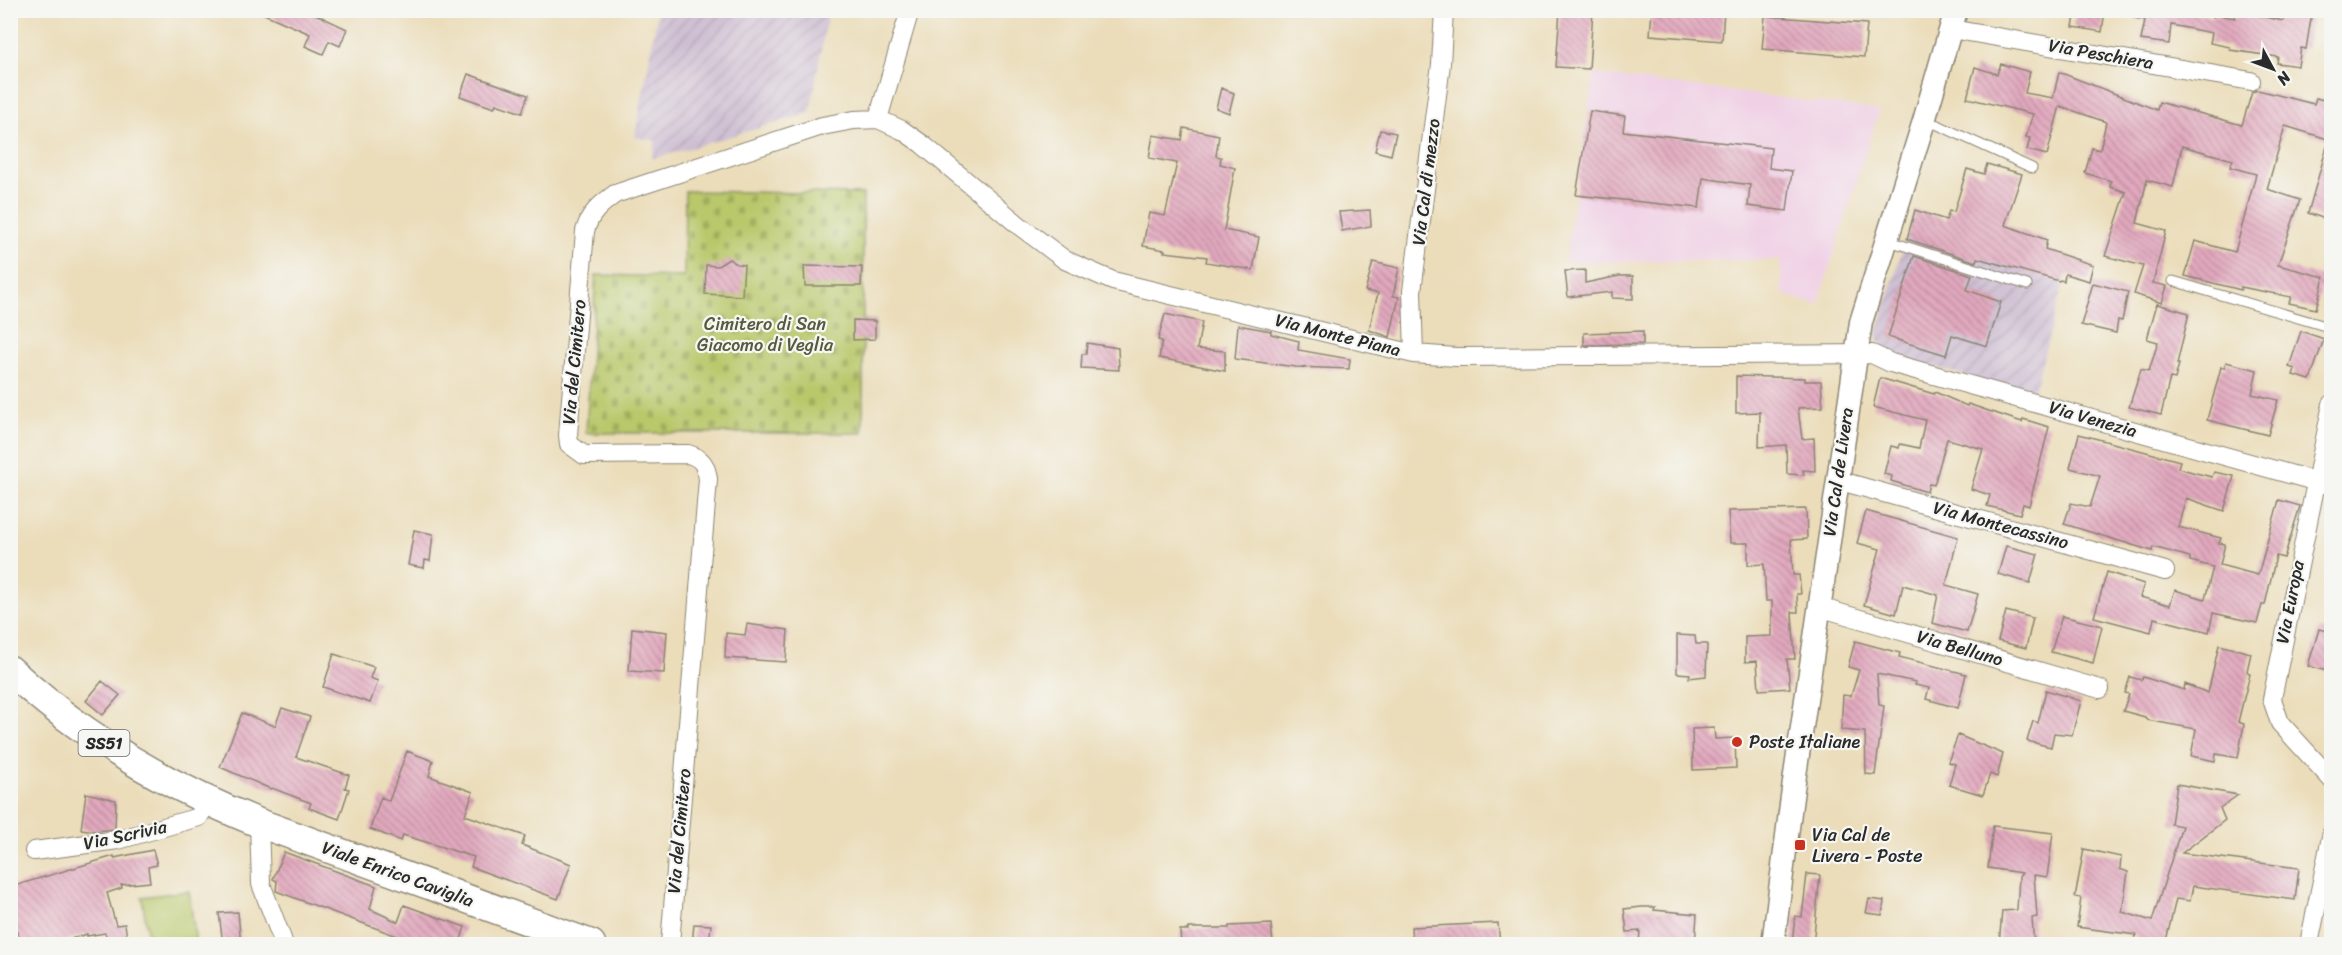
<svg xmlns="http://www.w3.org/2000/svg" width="2342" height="955" font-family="Sriracha,sans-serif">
  <defs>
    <pattern id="industrial-furrows" width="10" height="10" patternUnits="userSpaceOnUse" patternTransform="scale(1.5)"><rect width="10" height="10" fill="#cebed2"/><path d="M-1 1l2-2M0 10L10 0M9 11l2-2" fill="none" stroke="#b1a3b4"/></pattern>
    <pattern id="cemetery-stones" width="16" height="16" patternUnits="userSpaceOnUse" patternTransform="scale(1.5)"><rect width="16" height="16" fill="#b9c86a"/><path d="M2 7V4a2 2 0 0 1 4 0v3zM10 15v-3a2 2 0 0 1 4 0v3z" fill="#9fac5c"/></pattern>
    <pattern id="building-back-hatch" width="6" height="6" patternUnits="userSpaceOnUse" patternTransform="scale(1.5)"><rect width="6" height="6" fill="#e2a9be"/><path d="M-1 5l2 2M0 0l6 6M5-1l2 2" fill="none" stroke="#b78a9b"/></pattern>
  </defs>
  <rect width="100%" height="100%" fill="#f6f6f2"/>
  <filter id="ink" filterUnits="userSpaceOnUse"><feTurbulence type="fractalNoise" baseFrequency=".0167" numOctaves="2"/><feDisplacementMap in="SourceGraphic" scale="12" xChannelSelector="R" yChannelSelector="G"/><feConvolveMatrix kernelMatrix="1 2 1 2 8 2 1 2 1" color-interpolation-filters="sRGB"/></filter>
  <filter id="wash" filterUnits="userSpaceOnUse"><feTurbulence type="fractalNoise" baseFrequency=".008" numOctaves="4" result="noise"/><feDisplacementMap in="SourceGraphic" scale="24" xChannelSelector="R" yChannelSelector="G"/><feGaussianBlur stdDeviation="1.35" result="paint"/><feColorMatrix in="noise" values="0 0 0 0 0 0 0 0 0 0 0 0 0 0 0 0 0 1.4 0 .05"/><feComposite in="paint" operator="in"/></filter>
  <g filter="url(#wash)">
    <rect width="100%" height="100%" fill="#ebddba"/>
    <path fill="#f0d0e5" d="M1594,74L1879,110L1818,305L1788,296L1782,292L1780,260L1565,262Z"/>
    <path fill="url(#industrial-furrows)" d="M658,11H828L810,113L653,159L652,155L656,141L635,137Z
      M1915,210L2070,258L2033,395L1896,356L1884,348L1879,340L1877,332Z"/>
    <path fill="url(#cemetery-stones)" stroke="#727a4a" stroke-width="1.5" d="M685,191L863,194V320L875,321V339L863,340V433H586L596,275L684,277Z"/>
    <path fill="#b9c86a" stroke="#727a4a" stroke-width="1.5" d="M189,891L196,944H149L142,897Z"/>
    <g id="blocks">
      <path fill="url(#building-back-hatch)" d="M255,10H307L347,29L340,46L329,41L323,54L305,46L310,34Z
        M1560,10H1593L1589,69L1556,67Z
        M1652,10H1724L1722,41L1650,35Z
        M2076,10H2105L2102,32L2073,27Z
        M2135,10H2178L2214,17L2215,14L2235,18L2236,11L2284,21L2286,10L2312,12L2306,49L2301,48L2298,66L2277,63L2278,57L2230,50V47L2210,43L2212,33L2171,25L2169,44L2141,40L2145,20L2134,18Z
        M1765,16L1867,24L1864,57L1762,49Z
        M2001,64L2030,72L2025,93L2053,98L2059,72L2157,110L2159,102L2242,125L2252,92L2258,90L2314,104L2316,98L2331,102V140L2285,126L2267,189L2300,200L2278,265L2324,277L2316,309L2289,303L2291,297L2241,287V290L2185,276L2195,241L2235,252L2256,174L2230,167L2233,160L2182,146L2173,187L2147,180L2137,223L2166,231L2153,283L2167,286L2162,303L2134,294L2143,266L2105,256L2126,192L2110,187L2111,181L2085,173L2092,148L2100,150L2106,122L2060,106L2047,155L2027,150L2030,138L2026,137L2033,114L1967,98L1975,67L1997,74Z
        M468,74L528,95L522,113L496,104L494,108L460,96Z
        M1221,88L1234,93L1229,113L1216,108Z
        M1590,111L1625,116L1623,131L1771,148L1769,168L1792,171L1787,211L1748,206L1750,185L1703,178L1699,208L1576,195Z
        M1184,128L1219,135L1216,156L1221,157L1220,164L1235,168L1224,230L1259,237L1253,270L1206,262L1207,257L1164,252L1165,250L1143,246L1149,213L1165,216L1177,163L1149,158L1153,135L1182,140Z
        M1380,130L1396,133L1391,155L1375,151Z
        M2327,146H2331V221L2308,213Z
        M1987,164L2022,174L2005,225L2047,240L2045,249L2093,265L2089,281L2065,274L2064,281L2060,280L2059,281L1977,258L1976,262L1907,239L1915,210L1946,220L1949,211L1954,212L1967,169L1984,174Z
        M1370,210L1371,226L1342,231L1339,212Z
        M1914,256L1972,275L1967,290L2001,302L1987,346L1952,335L1946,355L1888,337Z
        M729,259L737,264L744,265L742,296L705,294L706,265L718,266Z
        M1373,262L1399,268L1393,296L1399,297L1390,337L1369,330L1378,293L1365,291Z
        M804,266L862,267L861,286H805Z
        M1585,270V283L1619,276H1633V299L1612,298V292L1568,297L1565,271Z
        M2093,283L2128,292L2122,321L2118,320L2116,333L2081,325Z
        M2157,304L2189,313L2177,364H2179L2175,379L2170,378L2161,415L2129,407L2141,369L2149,371L2158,342L2147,339Z
        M1165,314L1202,322L1197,349L1225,351V371L1159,358L1162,341L1158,340Z
        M853,320L875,321V339L853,340Z
        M1238,325L1271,331V334L1299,341L1298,350L1350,359L1349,369L1296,367L1235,359Z
        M1643,331V344L1584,345V333Z
        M2301,331L2324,339L2310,380L2293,375L2295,369L2289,367Z
        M1087,343L1118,348L1119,370L1081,368L1082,354H1086Z
        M2226,362L2257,370L2252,394L2278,400L2268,435L2207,420L2221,367L2224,368Z
        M1736,376L1805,378V381H1821L1823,407L1798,408L1802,439L1814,438L1815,471L1803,470L1804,475L1787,474L1786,445L1759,447L1760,412L1736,413Z
        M1880,378L1934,394L1935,392L1967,406L1968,404L2022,422L2023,419L2049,427L2029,506L2023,504L2020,514L1987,506L1990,495L1971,489L1983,449L1947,439L1934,485L1929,484L1927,492L1891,481L1892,476L1884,474L1891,446L1899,448L1900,444L1919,448L1925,420L1873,407Z
        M2079,434L2180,461L2178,468L2196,473L2212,477L2214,472L2234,476L2224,511L2186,498L2178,527L2221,538L2219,543L2225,544L2220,565L2258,575L2279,500L2300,506L2284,558L2276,556L2265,605H2262L2257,623L2213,613L2209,632L2154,618L2151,632L2094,617L2107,572L2144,584L2140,597L2170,605L2175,590L2205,599L2213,567L2190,561V557L2153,547L2152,551L2064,524L2071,503L2090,507L2100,476L2070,468Z
        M1806,509L1807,539L1791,540L1793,575H1799L1801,594H1797L1798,612H1792L1795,659H1787L1790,688L1759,690L1757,661L1745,662V637L1772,636V601H1766L1764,564L1748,565V543H1730L1728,511Z
        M1866,511L1958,537L1946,585L1978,594L1967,632L1932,623L1938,595L1903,585L1896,614L1864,605L1880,549L1857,543Z
        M414,530L433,534L430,561L425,560L424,568L408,565Z
        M2006,546L2038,554L2030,583L1998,574Z
        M2006,611L2033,618L2026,648L1998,641Z
        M2062,616L2102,626L2093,663L2051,652Z
        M747,624L788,630L786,662L725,658L726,633L745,635Z
        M632,628L667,632L664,673L629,671Z
        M2319,629L2331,632V672L2308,666Z
        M1677,635L1695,636L1696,644H1707L1706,676L1689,678L1690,674L1677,673Z
        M1855,641L1900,653L1899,657L1966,674L1958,708L1926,699L1929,688L1915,685L1916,682L1877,674L1879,705L1884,706L1875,775L1866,774L1865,732L1841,730L1843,695L1851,696L1859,670L1848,667Z
        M2219,645L2251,653L2247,671L2250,674L2238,722L2244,724L2238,758L2216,754L2215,761L2191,756L2196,729L2147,720L2145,717L2123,711L2129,694L2125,693L2130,677L2141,680L2143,677L2184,690L2185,684L2208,693Z
        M334,654L374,667L370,678L378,681L370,703L323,687Z
        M102,681L120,695L103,715L86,701Z
        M2046,690L2081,701L2072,735L2054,733L2051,747L2027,741L2033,721L2038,723Z
        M282,708L310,717L296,757L349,775L345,788L349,789L339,819L309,808L311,803L272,788L271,789L220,767L242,713L275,726Z
        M1714,728L1715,739L1735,738L1736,768L1693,770L1692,729Z
        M1958,735L2003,754L1997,777L1990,774L1983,795L1949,785L1955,764L1948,762Z
        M407,751L433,761L429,776L473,792L465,815L525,836L522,845L571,864L558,899L471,867L474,857L403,835L401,841L370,829L381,797L389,801Z
        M2177,784L2238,795L2220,808L2225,820L2182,853L2299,868L2295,900L2193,886L2190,901L2176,899L2165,945H2133L2136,935L2077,927L2081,898L2075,897L2084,849L2121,857L2120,869L2128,872L2122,912L2152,921L2182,826L2171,824Z
        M86,793L116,800L115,829L96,831L81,829Z
        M1993,826L2053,833L2047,877L2034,875L2037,917L2032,918L2034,945H1999L2002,911L2017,910L2019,877L2022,873L1988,868Z
        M153,850L157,865L148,867L150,882L121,885L122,888L107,893L116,925L125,924L128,945H109L105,933L87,936V934L51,945H22L10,914V887L114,856V858Z
        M284,852L376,886L370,909L398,922L404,905L465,927L459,945H421L276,891L277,881L273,879Z
        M1807,874L1820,875L1813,945H1792L1795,916L1802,917Z
        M1869,899L1884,901L1882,915L1866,913Z
        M1642,907H1655L1654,910L1697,914L1695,945H1639L1640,931L1627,932L1624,909Z
        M238,912L241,945H223L219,913Z
        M1498,923L1500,945H1412L1411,927Z
        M694,924L711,925L709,945H692Z
        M1271,924L1273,943L1181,945L1180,930H1188V928H1229V926Z"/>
    </g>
  </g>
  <g filter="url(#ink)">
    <use href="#blocks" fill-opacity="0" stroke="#8b8472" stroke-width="1.5"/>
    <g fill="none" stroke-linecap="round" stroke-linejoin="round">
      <defs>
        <path id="service" d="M1924,121L1938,125L2032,168
          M1886,240L2027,285
          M2173,281L2332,328"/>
        <path id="minor" d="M1951,29L2251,81
          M878,119L910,10
          M1414,354L1412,291L1441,64L1444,10
          M2332,404L2272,699L2280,723L2332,780
          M1837,480L2165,571
          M1819,607L2100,689
          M259,823L261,884L284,944
          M34,851L118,840L199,817L207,802
          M670,944L708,479C706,465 702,458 688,454L584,455L569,444L568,435L585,231C590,213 600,205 615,194L822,126L854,120L878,119L902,130L922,144L1021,227L1065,260L1113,281L1414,354L1456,357L1872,354L1891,363L2332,486
          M2309,944L2332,832"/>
        <path id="tertiary" d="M1773,944L1793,789L1861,322L1924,121L1956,10"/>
        <path id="primary" d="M10,670C83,738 168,786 259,823L591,944"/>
      </defs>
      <use href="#service" stroke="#8b8472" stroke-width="11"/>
      <use href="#minor" stroke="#8b8472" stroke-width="20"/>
      <use href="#tertiary" stroke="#8b8472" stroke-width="25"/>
      <use href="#primary" stroke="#8b8472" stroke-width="31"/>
      <use href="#service" stroke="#fff" stroke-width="9"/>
      <use href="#minor" stroke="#fff" stroke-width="18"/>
      <use href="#tertiary" stroke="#fff" stroke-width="22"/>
      <use href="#primary" stroke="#fff" stroke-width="28"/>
    </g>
  </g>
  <g fill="#c8321e" stroke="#f6f6f2" stroke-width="2">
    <circle cx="1737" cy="742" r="6"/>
    <rect x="1794" y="839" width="12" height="12" rx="3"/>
  </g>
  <g text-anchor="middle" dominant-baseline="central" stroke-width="4.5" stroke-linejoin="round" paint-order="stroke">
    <rect fill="#f6f6f2" stroke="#686867" stroke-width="1.5" x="78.5" y="730" width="51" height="26" rx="4.5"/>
    <g font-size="16" font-weight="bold" fill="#2b2b2b">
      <text x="104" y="743">SS51</text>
    </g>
    <g font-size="18" fill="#2b2b2b" stroke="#f6f6f2">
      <text transform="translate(2101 54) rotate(10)">Via Peschiera</text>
      <text transform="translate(1426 182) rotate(-83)">Via Cal di mezzo</text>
      <text transform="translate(1338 335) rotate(14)">Via Monte Piana</text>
      <text transform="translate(574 362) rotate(-85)">Via del Cimitero</text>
      <text transform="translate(2093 419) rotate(16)">Via Venezia</text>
      <text transform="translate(1838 472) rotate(-82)">Via Cal de Livera</text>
      <text transform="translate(2001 525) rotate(15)">Via Montecassino</text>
      <text transform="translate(2290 602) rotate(-79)">Via Europa</text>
      <text transform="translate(1960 648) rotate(16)">Via Belluno</text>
      <text transform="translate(679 831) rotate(-85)">Via del Cimitero</text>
      <text transform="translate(125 835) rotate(-12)">Via Scrivia</text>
      <text transform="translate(398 874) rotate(20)">Viale Enrico Caviglia</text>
    </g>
    <g font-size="18" fill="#565a3e" stroke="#f6f6f2">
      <text x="765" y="324">Cimitero di San<tspan x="765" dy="21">Giacomo di Veglia</tspan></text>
    </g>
    <g font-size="18" fill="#2b2b2b" stroke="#f6f6f2" text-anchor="start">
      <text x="1749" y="742">Poste Italiane</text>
      <text x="1812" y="835">Via Cal de<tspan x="1812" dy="21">Livera - Poste</tspan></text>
    </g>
  </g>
  <rect width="2342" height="955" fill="none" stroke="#f6f6f2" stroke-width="36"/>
  <g transform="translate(2273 69) rotate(131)" stroke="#f6f6f2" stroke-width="4.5" paint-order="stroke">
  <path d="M0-4.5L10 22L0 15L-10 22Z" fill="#2b2b2b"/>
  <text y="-9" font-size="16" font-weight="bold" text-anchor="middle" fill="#2b2b2b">N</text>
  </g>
</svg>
